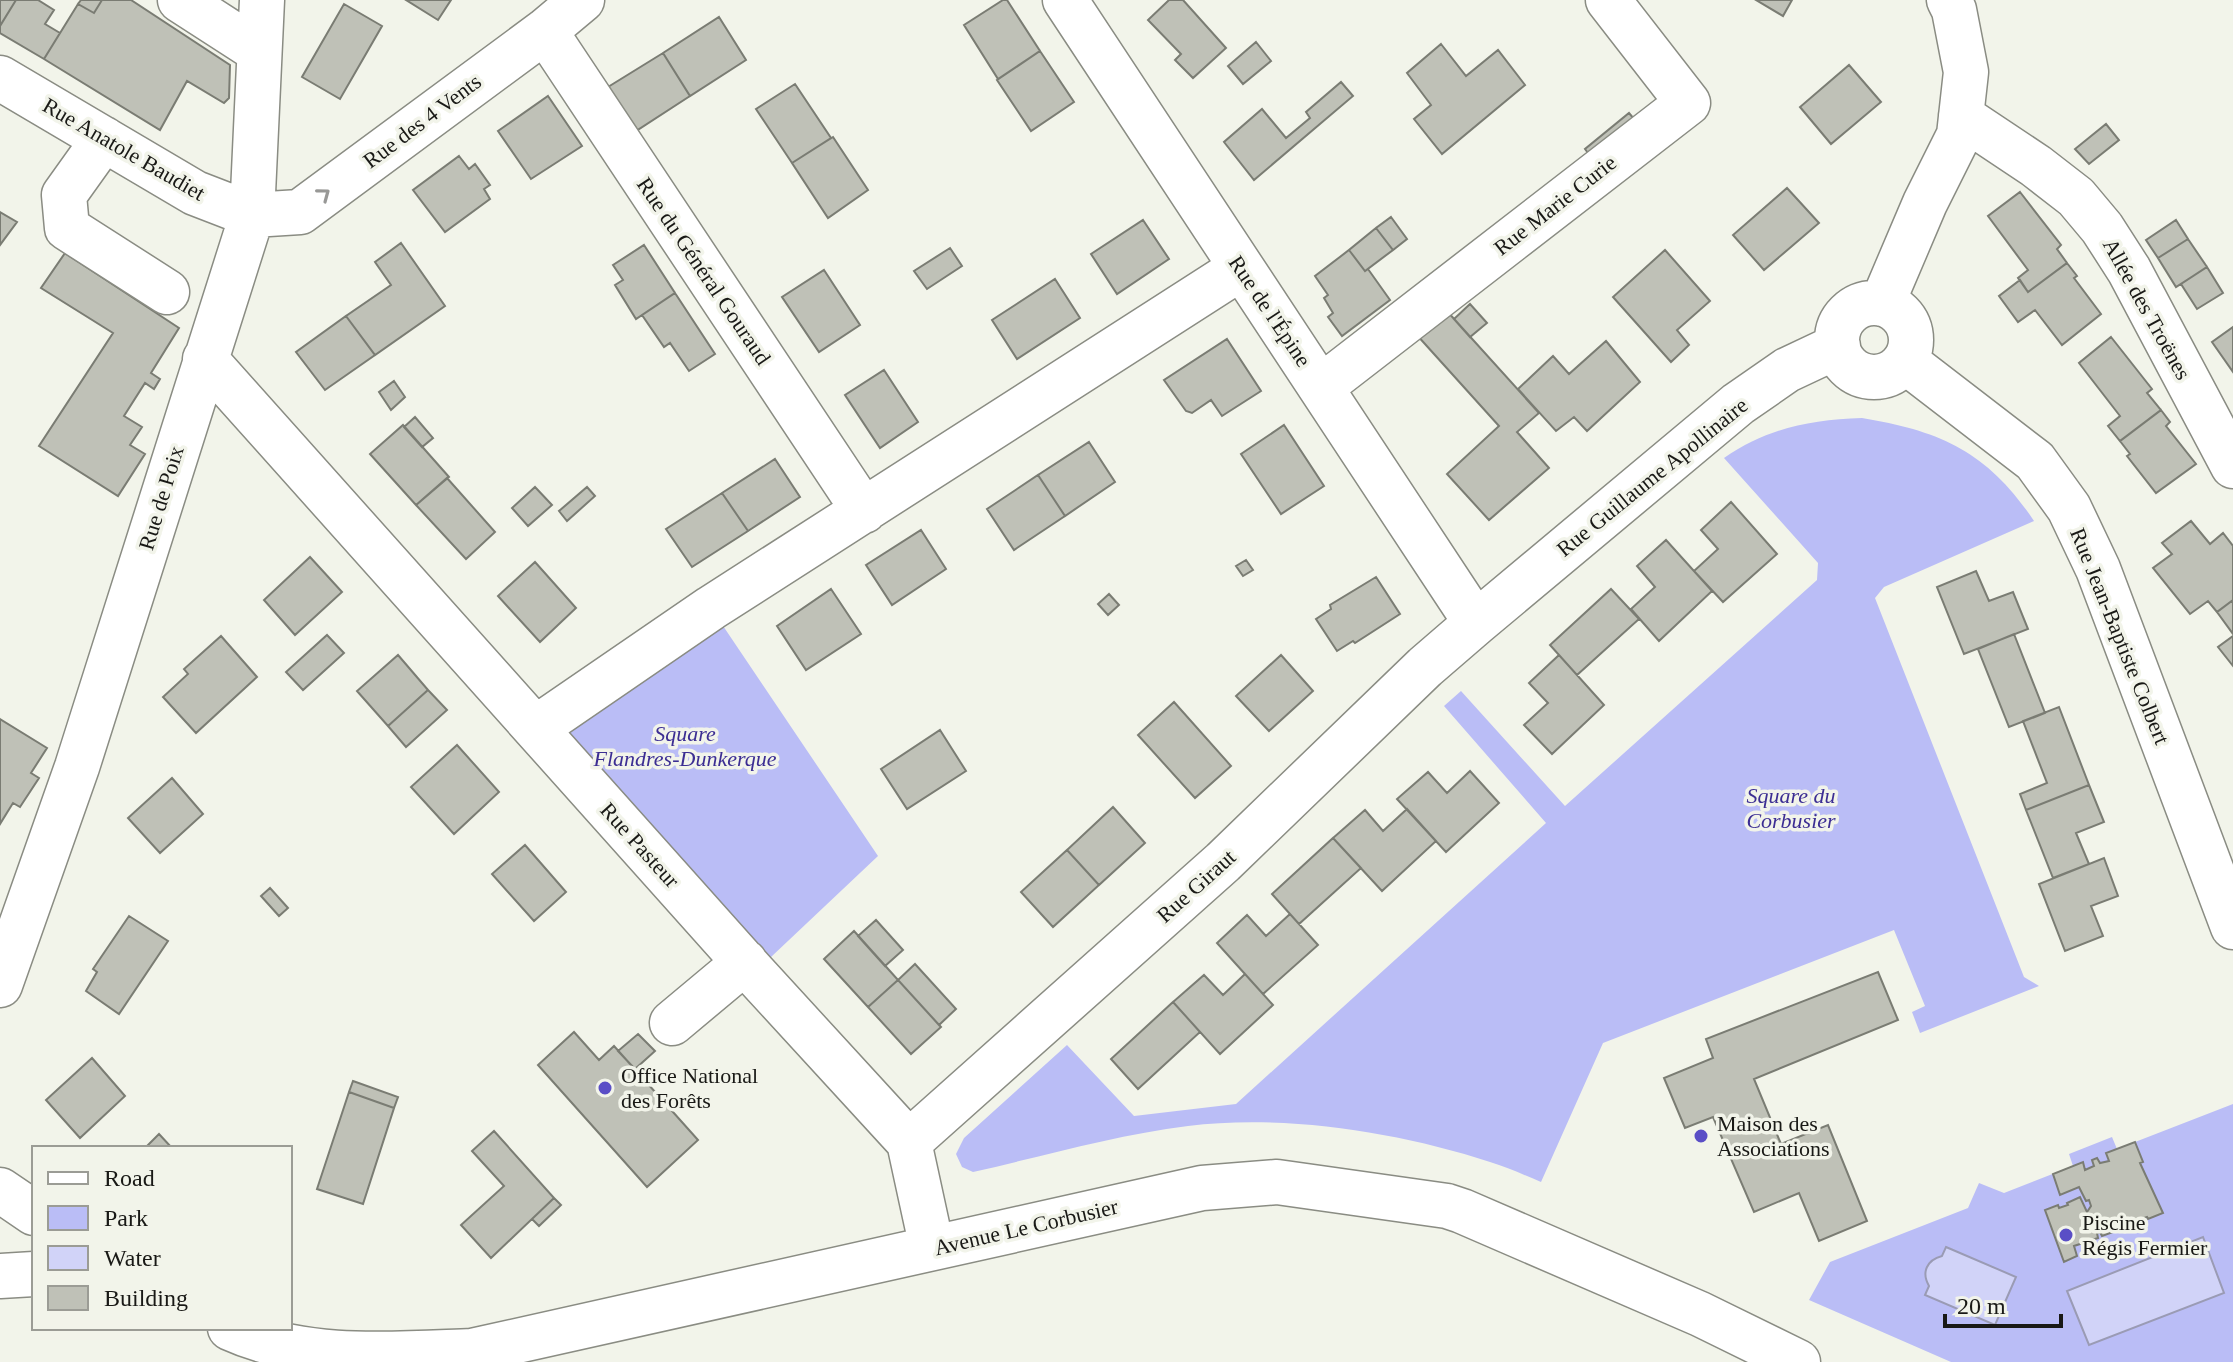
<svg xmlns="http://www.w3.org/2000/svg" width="2233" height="1362" font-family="Georgia,serif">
  <rect width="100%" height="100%" fill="#f2f4ea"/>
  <path fill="#babdf6" d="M1862,418C1941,431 1988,452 2034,521L1884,587L1875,598L2024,977L2039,986L1920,1033L1912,1012L1925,1006L1894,930L1603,1043L1541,1182C1524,1175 1507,1167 1490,1162C1398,1132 1284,1114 1188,1126C1116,1135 1044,1156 973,1172L962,1167L956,1154L964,1138L1067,1045L1134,1116L1236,1104L1546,823L1444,706L1461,691L1565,806L1817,580L1818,563L1724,458C1768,428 1809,420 1862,418Z
    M711,608L878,856L754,973L536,728Z
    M2233,1104V1362H1951L1809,1300L1830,1262L1968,1208L1979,1183L2004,1193L2073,1166L2069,1154L2112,1137L2117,1149Z"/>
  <path fill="#d1d3f8" stroke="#9a9bb4" stroke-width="2" d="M2203,1237L2224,1293L2089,1345L2067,1291Z
    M1946,1247L2016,1277L1995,1325L1925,1295L1929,1286C1921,1272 1927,1260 1942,1256Z"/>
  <path fill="#bfc1b7" stroke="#7a7c73" stroke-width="2" d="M0,0H16L0,26Z
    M16,0H38L54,10L45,24L60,33L44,59L0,33V26Z
    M81,0H102L94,13L78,4Z
    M102,0H131L230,65L229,98L224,103L187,81L160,130L44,59L78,4L94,13Z
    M406,0H451L438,20Z
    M1003,0H1007L1040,51L998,79L964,25Z
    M1169,0H1183L1226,48L1193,78L1175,60L1181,54L1148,20Z
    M1756,0H1792L1783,16Z
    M344,4L382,26L340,99L302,77Z
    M719,17L746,60L690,96L663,53Z
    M1256,42L1271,61L1243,84L1228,66Z
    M1441,44L1466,76L1498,50L1525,85L1442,154L1414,119L1431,105L1407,73Z
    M1040,51L1074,102L1031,131L997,80Z
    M663,53L690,96L636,131L608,87Z
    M1849,65L1881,102L1831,144L1800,107Z
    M1341,82L1353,96L1254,180L1224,142L1262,109L1286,138L1310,118L1306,112Z
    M795,84L831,138L792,163L756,109Z
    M548,96L582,146L531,179L498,131Z
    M1629,113L1640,126L1594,161L1585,149Z
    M2106,124L2119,140L2089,164L2075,149Z
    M833,137L868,190L828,218L792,163Z
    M459,156L469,169L475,164L490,185L484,189L490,199L445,232L413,190Z
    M1787,188L1819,223L1764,270L1733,235Z
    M2020,192L2061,245L2057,249L2067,263L2028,292L2018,278L2028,270L1988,216Z
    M0,212L17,222L0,245Z
    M1391,217L1407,239L1393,250L1376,228Z
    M1143,220L1169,259L1117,294L1091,254Z
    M2176,220L2188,239L2158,258L2146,240Z
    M1376,228L1393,250L1365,271L1349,250Z
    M2188,239L2207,267L2176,287L2158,258Z
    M401,243L445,306L375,355L346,316L391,285L375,262Z
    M644,245L675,293L636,319L615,285L623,280L613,265Z
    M950,248L962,266L927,289L914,271Z
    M1349,250L1365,271L1368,269L1390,300L1342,336L1328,317L1333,313L1324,298L1328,295L1315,276Z
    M1665,250L1710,301L1677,330L1689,345L1671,362L1613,297Z
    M65,253L179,328L151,373L160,379L154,389L145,383L124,416L142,427L130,445L145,454L118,496L39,446L113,333L41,288Z
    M2067,263L2077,276L2074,278L2101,314L2062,345L2035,310L2018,322L1999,296L2020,280L2028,292Z
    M2207,267L2223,293L2197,309L2181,284Z
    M824,270L860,325L819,352L782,297Z
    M1055,279L1080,318L1017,359L992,320Z
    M675,293L715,354L689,371L670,343L664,347L642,315Z
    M1470,304L1487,323L1470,337L1454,319Z
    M1446,310L1539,413L1517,432L1549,468L1489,520L1447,474L1499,426L1416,334Z
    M346,316L375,355L325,390L296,352Z
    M2233,327V372L2212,342Z
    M2111,337L2152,389L2147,393L2161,410L2120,441L2108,426L2120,416L2079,363Z
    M1227,339L1261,391L1222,416L1211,400L1192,413L1186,411L1164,380Z
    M1606,341L1640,382L1587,431L1574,417L1556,431L1518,389L1553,356L1569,374Z
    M884,370L918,422L880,448L845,395Z
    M394,381L405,397L391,410L379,392Z
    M2161,410L2170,422L2166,426L2196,464L2156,493L2127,456L2130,454L2120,441Z
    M415,417L433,438L422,447L404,427Z
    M403,425L449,477L416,505L370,454Z
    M1284,425L1324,486L1281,514L1241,454Z
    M1089,442L1115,482L1065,516L1038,475Z
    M775,459L800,497L748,531L722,493Z
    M1038,475L1065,516L1014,550L987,509Z
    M447,478L495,532L466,559L416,505Z
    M535,487L552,505L528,526L512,508Z
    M587,487L595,496L567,521L559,511Z
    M722,493L748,531L692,567L666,529Z
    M1731,502L1777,554L1723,602L1694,571L1718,549L1701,530Z
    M2191,521L2210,544L2223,533L2233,546V600L2217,612L2208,601L2190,614L2153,568L2172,554L2162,543Z
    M921,530L946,569L892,605L866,565Z
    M1666,540L1712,591L1659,641L1631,609L1655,587L1637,566Z
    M310,557L342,592L295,635L264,600Z
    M1246,560L1253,570L1243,576L1236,566Z
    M535,562L576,608L540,642L498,596Z
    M1976,571L1989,601L2013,592L2028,629L1964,654L1937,587Z
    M1376,577L1400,614L1355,643L1353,641L1337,651L1316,619L1331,609L1330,605Z
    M831,589L861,634L806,670L777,626Z
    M1611,589L1639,619L1577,675L1550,645Z
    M1109,594L1119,605L1108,615L1098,604Z
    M2233,600V634L2217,612Z
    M2014,634L2045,713L2009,727L1978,649Z
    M327,635L344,653L303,690L286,672Z
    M221,636L257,677L196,733L163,697L188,674L184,669Z
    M2233,636V666L2218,647Z
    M398,655L428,690L388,726L357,691Z
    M1281,655L1313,691L1269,731L1236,696Z
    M1559,655L1604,705L1552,754L1524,725L1548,703L1529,683Z
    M428,690L447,710L406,747L388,726Z
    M1174,702L1231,766L1195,798L1138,735Z
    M2059,707L2089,785L2026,810L2020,794L2047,783L2023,721Z
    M0,719L47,748L31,773L39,778L20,807L13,803L0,824Z
    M940,730L966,771L907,809L881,769Z
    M457,745L499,792L454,834L411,787Z
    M1470,771L1499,803L1446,852L1397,799L1428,772L1447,793Z
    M172,778L203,814L160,853L128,818Z
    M2089,785L2104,822L2076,833L2089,864L2053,878L2026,810Z
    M1113,807L1145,843L1099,885L1067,850Z
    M1407,809L1436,841L1382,891L1333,838L1365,810L1383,831Z
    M1333,838L1361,868L1299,924L1272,894Z
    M525,845L566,892L534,921L492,874Z
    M1067,850L1099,885L1053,927L1021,892Z
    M2104,858L2118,896L2091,906L2103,936L2065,951L2039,884Z
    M270,888L288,908L279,916L261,896Z
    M1290,914L1318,945L1263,994L1217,943L1247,915L1266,936Z
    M129,916L168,941L119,1014L86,991L97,972L93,969Z
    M876,920L903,950L885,966L858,936Z
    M854,931L898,980L868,1007L824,959Z
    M915,964L956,1009L939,1025L898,980Z
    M1878,972L1898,1020L1754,1079L1781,1144L1828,1125L1867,1221L1819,1241L1799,1193L1754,1212L1713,1117L1685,1128L1664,1078L1713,1058L1706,1039Z
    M1245,974L1273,1005L1220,1054L1173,1002L1204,975L1223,995Z
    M898,980L941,1027L911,1054L868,1007Z
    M1173,1002L1200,1032L1138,1089L1111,1059Z
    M574,1032L599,1060L614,1046L698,1140L647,1187L538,1065Z
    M638,1034L655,1051L635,1069L618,1051Z
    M92,1058L125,1096L80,1138L46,1100Z
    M353,1081L398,1097L394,1108L349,1092Z
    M349,1092L394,1108L363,1204L317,1189Z
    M494,1131L554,1198L491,1258L461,1225L504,1186L472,1151Z
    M159,1134L172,1148H151L148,1145Z
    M2135,1142L2143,1162L2140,1163L2163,1213L2148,1219L2147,1217L2141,1219L2142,1221L2129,1225L2127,1222L2114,1226L2116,1231L2102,1236L2100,1232L2097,1233L2098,1238L2074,1246L2077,1256L2064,1262L2045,1210L2058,1205L2059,1208L2068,1205L2067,1203L2080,1197L2087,1212L2091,1206L2089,1200L2086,1201L2079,1187L2060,1195L2053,1174L2083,1162L2085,1170L2094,1166L2092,1160L2097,1158L2100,1163L2109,1161L2106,1153Z
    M554,1198L561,1205L539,1226L532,1219Z"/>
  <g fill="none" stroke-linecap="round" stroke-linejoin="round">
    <defs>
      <path id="minor" d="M180,0L259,51
        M1065,0L1476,623
        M545,31L864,511
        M0,78L195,193L252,215L300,212L545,31L582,0
        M1961,116L2036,166L2076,197L2102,228L2129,270L2233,466
        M104,139L64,195L67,228L167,292
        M1837 340a37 37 0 1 1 74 0a37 37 0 1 1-74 0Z
        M1882,304L1925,203L1959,135L1966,72L1954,10L1949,0
        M205,359L754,973L909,1142L932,1248
        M1905,361L2035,461L2069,508L2098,569L2233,927
        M1321,387L1688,103L1608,0
        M536,728L711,608L1241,268
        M0,985L77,767L252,215L262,0
        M672,1023L745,962
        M909,1142L1223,862L1425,667L1476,623L1738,404L1787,370L1838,346
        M0,1190L34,1213
        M0,1276L34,1274
        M230,1328C305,1362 392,1354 472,1351L1202,1188L1277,1182L1447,1206L1462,1211L1700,1314L1798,1362"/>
    </defs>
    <use href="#minor" stroke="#8a8c83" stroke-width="47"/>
    <use href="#minor" stroke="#fff" stroke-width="44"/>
  </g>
  <defs><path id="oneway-chevron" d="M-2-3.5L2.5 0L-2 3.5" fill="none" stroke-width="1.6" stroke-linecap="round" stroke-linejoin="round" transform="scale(2)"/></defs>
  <use stroke="#989896" href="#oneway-chevron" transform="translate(324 194) rotate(-37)"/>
  <g fill="#5a4ec6" stroke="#f2f4ea" stroke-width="3">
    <circle cx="605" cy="1088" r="8"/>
    <circle cx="1701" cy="1136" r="8"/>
    <circle cx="2066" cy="1235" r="8"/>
  </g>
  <g text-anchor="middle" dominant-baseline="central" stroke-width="7" stroke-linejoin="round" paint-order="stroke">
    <g font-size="22" fill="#191916" stroke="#f2f4ea">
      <text transform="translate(422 121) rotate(-37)">Rue des 4 Vents</text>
      <text transform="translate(124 149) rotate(30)">Rue Anatole Baudiet</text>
      <text transform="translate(1555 205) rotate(-38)">Rue Marie Curie</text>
      <text transform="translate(704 271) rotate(56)">Rue du Général Gouraud</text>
      <text transform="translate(2147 309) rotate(61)">Allée des Troënes</text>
      <text transform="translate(1270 311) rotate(56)">Rue de l'Épine</text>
      <text transform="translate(1652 477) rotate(-39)">Rue Guillaume Apollinaire</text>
      <text transform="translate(161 498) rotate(-73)">Rue de Poix</text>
      <text transform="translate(2120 636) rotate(68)">Rue Jean-Baptiste Colbert</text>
      <text transform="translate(640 845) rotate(48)">Rue Pasteur</text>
      <text transform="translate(1196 886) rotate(-42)">Rue Giraut</text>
      <text transform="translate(1026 1227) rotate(-13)">Avenue Le Corbusier</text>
    </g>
    <g font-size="22" font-style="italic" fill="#3c2e93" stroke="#f2f4ea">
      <text x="685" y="733">Square<tspan x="685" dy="25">Flandres-Dunkerque</tspan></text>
      <text x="1791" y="795">Square du<tspan x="1791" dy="25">Corbusier</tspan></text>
    </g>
    <g font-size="22" fill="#191916" stroke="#f2f4ea" text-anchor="start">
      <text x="621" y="1075">Office National<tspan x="621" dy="25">des Forêts</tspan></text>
      <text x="1717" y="1123">Maison des<tspan x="1717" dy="25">Associations</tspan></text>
      <text x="2082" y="1222">Piscine<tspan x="2082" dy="25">Régis Fermier</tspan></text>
    </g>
  </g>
  <rect x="32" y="1146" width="260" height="184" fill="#f2f4ea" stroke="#9b9c95" stroke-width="2"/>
  <rect x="48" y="1172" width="40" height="12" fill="#ffffff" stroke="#9b9c95" stroke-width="2"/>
  <text x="104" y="1186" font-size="24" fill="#191916">Road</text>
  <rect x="48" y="1206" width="40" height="24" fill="#babdf6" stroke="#9b9c95" stroke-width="2"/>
  <text x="104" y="1226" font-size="24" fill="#191916">Park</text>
  <rect x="48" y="1246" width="40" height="24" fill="#d1d3f8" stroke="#9b9c95" stroke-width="2"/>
  <text x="104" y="1266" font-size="24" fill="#191916">Water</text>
  <rect x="48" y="1286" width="40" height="24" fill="#bfc1b7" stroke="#9b9c95" stroke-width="2"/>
  <text x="104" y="1306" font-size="24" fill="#191916">Building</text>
  <path d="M1945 1314v12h116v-12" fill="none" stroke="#191916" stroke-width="4"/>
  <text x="1957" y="1314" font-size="24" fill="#191916" stroke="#f2f4ea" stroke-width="6" paint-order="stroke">20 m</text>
</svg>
